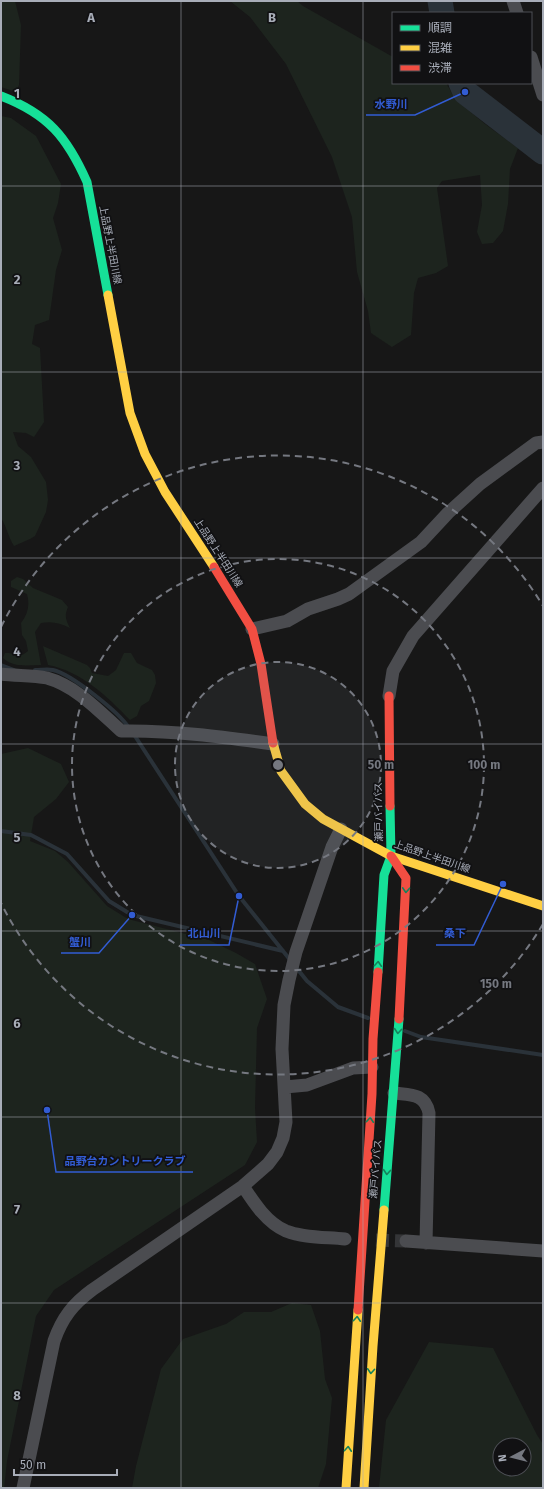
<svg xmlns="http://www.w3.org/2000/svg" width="544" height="1489" font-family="'Fira Sans','Noto Sans JP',sans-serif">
  <rect width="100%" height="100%" fill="#171717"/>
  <path fill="#1d241e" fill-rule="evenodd" d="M1,1H15L21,25L19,85L16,92L1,87Z
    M230,1H297L303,6L393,57V83H446L456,100L485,124L518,148L510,169L508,204L503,231L493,243L482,244L477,232L482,205L480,175L442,181L437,188L448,266L436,273L418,278L414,293L411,335L392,347L371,333L368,311L357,272L352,217L332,157L286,64L250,17Z
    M1,116L11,118L36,136L61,184L58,203L53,218L62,250L56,270L49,320L35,325L32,344L40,348L44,422L34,437L26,433L13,432L18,446L31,457L46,482L48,500L46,512L35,536L30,539L14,546C8,537 7,527 1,518Z
    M17,577L23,579L33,588L62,600L68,607C64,616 66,620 70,628C60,623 52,621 41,623L35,632L41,665C28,665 13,668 3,658L5,653C16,652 18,660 28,651L26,641L22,635L21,623C28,614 30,605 27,594L11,587V581Z
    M43,646L87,665L90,668L92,673L108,676L116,670L124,653H131L137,663L152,670L155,675L156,683L149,701L141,706L137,716L130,720C108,697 81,671 48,665Z
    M28,748L61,764L69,782L56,799L34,817L30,841L55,851L68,862L107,906L128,919L209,940L236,953L255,964L267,999L257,1028L255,1108L257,1142L245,1165L54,1290L36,1316L7,1461L4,1488H1V754Z
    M292,1303L311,1305L320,1331L325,1379L332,1398L326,1464L318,1488H132L136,1466L161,1369L183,1339L226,1324L244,1312H271Z
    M429,1342L493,1348L537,1435L543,1444V1488H379L386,1420ZM500,1445H524V1469H500Z"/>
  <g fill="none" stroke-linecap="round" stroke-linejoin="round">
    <path stroke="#2a3239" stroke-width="4" d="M1,665L14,670
      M35,670C41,670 48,669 53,670C71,674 119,712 129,728
      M133,733L239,896L291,961
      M1,831L31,835L67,854L109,901L132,915L283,951
      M295,966L307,981L338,1007L368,1018
      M405,1031L421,1037L543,1055"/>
    <path stroke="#2a3239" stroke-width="25" d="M440,1L442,13
      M461,83L465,92L543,152"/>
    <path stroke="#343537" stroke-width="13" stroke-dasharray="13 6" stroke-linecap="butt" d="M376,1240L406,1241"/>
    <path stroke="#4b4c50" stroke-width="13" d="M513,1L517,13
      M531,57L543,95
      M252,629L287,621L308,609L338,599L349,594L421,542L448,513L480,484L536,443L543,442
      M1,674C16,676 32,675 47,678C76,686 99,711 121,731C172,730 223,737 273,744
      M389,696L393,671L413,636L543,488
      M285,1087L307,1085L353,1068L372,1067
      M394,1093C410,1095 425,1093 429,1113L426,1243
      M243,1186C254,1203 267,1223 286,1231C304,1238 326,1237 345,1239
      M406,1241L543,1251
      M23,1488L54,1341C62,1318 73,1304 92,1290L243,1186L268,1164L277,1152L283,1138L286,1122L282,1049L284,1005L289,980L296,952L332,847L341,829"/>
    <path stroke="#16e098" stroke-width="9" d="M1,96C48,114 67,137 87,182L108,295
      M378,972L384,875L391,856L390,806
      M384,1210L399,1019"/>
    <path stroke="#ffcf43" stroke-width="9" d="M108,295L130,413L145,454L165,492L214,567
      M273,743L281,771L305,804L323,819L391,856L543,906
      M346,1488L358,1310
      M364,1488L373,1346L384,1210"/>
    <path stroke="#f24e42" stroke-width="9" d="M214,567L252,629L261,664L273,743
      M389,696L390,806
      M391,856L406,878L399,1019
      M358,1310L372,1094L373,1039L378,972"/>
  </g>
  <defs><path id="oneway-chevron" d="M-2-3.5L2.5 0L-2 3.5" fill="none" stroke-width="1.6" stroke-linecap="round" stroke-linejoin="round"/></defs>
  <g stroke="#14835c">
    <use href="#oneway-chevron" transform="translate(406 890) rotate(93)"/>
    <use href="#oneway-chevron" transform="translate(378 964) rotate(-86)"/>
    <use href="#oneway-chevron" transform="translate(398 1031) rotate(95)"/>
    <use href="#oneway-chevron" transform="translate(370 1120) rotate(-86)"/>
    <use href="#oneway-chevron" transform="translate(387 1172) rotate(95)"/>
    <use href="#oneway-chevron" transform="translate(357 1319) rotate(-86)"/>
    <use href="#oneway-chevron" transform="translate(371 1371) rotate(94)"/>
    <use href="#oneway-chevron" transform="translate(348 1449) rotate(-86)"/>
  </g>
  <path fill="none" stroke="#a8adb8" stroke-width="1" stroke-opacity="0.55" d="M181,1V1488M363,1V1488M1,186H543M1,372H543M1,558H543M1,744H543M1,931H543M1,1117H543M1,1303H543"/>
  <circle cx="278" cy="765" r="103" fill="#757880" fill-opacity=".12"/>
  <g fill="none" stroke="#757880" stroke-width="2" stroke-dasharray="7 5">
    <circle cx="278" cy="765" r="103"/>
    <circle cx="278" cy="765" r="206"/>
    <path d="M543 924A309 309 0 0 1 1 903M1 627A309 309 0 0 1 543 606"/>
  </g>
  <g text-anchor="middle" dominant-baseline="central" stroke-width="3.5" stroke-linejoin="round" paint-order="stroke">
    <g font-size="10" fill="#a8adb8" stroke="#111113">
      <text transform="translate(110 245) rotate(79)">上品野上半田川線</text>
      <text transform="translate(218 553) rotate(57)">上品野上半田川線</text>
      <text transform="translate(379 812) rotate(-91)">瀬戸バイパス</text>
      <text transform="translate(432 857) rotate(19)">上品野上半田川線</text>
      <text transform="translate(376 1169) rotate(-85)">瀬戸バイパス</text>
    </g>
  </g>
  <g font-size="13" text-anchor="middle" font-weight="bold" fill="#a8adb8" stroke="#111113" stroke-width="3.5" stroke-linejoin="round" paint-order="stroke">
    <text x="91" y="22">A</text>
    <text x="272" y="22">B</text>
    <text x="17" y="98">1</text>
    <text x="17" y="284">2</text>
    <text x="17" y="470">3</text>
    <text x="17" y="656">4</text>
    <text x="17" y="842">5</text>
    <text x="17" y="1028">6</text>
    <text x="17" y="1214">7</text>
    <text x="17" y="1400">8</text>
  </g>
  <circle cx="278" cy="765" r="6" fill="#757880" stroke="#111113" stroke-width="2"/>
  <g font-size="12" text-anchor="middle" font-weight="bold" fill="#757880" stroke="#111113" stroke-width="3.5" stroke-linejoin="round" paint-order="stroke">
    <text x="381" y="769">50 m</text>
    <text x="484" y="769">100 m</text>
    <text x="496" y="988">150 m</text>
  </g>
  <path fill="none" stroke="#325cd3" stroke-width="1.5" d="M465 92L415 115H366M239 896L229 945H180M503 884L474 945H436M132 915L99 953H61M47 1110L56 1172H193"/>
  <g fill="#325cd3" stroke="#111113" stroke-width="1.5">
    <circle cx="465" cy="92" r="4"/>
    <circle cx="239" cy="896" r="4"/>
    <circle cx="503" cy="884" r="4"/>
    <circle cx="132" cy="915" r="4"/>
    <circle cx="47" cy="1110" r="4"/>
  </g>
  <g font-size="11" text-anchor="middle" font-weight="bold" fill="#325cd3" stroke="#111113" stroke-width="3.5" stroke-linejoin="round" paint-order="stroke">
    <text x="391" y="108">水野川</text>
    <text x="204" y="937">北山川</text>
    <text x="455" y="937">桑下</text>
    <text x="80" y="946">蟹川</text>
    <text x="125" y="1165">品野台カントリークラブ</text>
  </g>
  <rect width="544" height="1489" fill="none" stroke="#a8adb8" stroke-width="4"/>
  <rect x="392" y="12" width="140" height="72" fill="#111113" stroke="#4d4f55"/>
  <rect x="400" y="25" width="20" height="6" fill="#16e098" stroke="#4d4f55"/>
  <text x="428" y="32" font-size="12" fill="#a8adb8">順調</text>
  <rect x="400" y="45" width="20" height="6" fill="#ffcf43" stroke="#4d4f55"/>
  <text x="428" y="52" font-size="12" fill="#a8adb8">混雑</text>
  <rect x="400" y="65" width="20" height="6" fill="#f24e42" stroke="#4d4f55"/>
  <text x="428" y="72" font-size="12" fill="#a8adb8">渋滞</text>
  <g transform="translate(512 1457) rotate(263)"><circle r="19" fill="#111113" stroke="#4d4f55"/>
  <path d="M0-3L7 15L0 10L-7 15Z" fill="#757880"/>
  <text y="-6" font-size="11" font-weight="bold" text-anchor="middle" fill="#a8adb8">N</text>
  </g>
  <path d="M14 1469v6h103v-6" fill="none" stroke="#a8adb8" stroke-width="2"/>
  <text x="20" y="1469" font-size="12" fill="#a8adb8" stroke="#111113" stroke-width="3" paint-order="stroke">50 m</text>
</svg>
